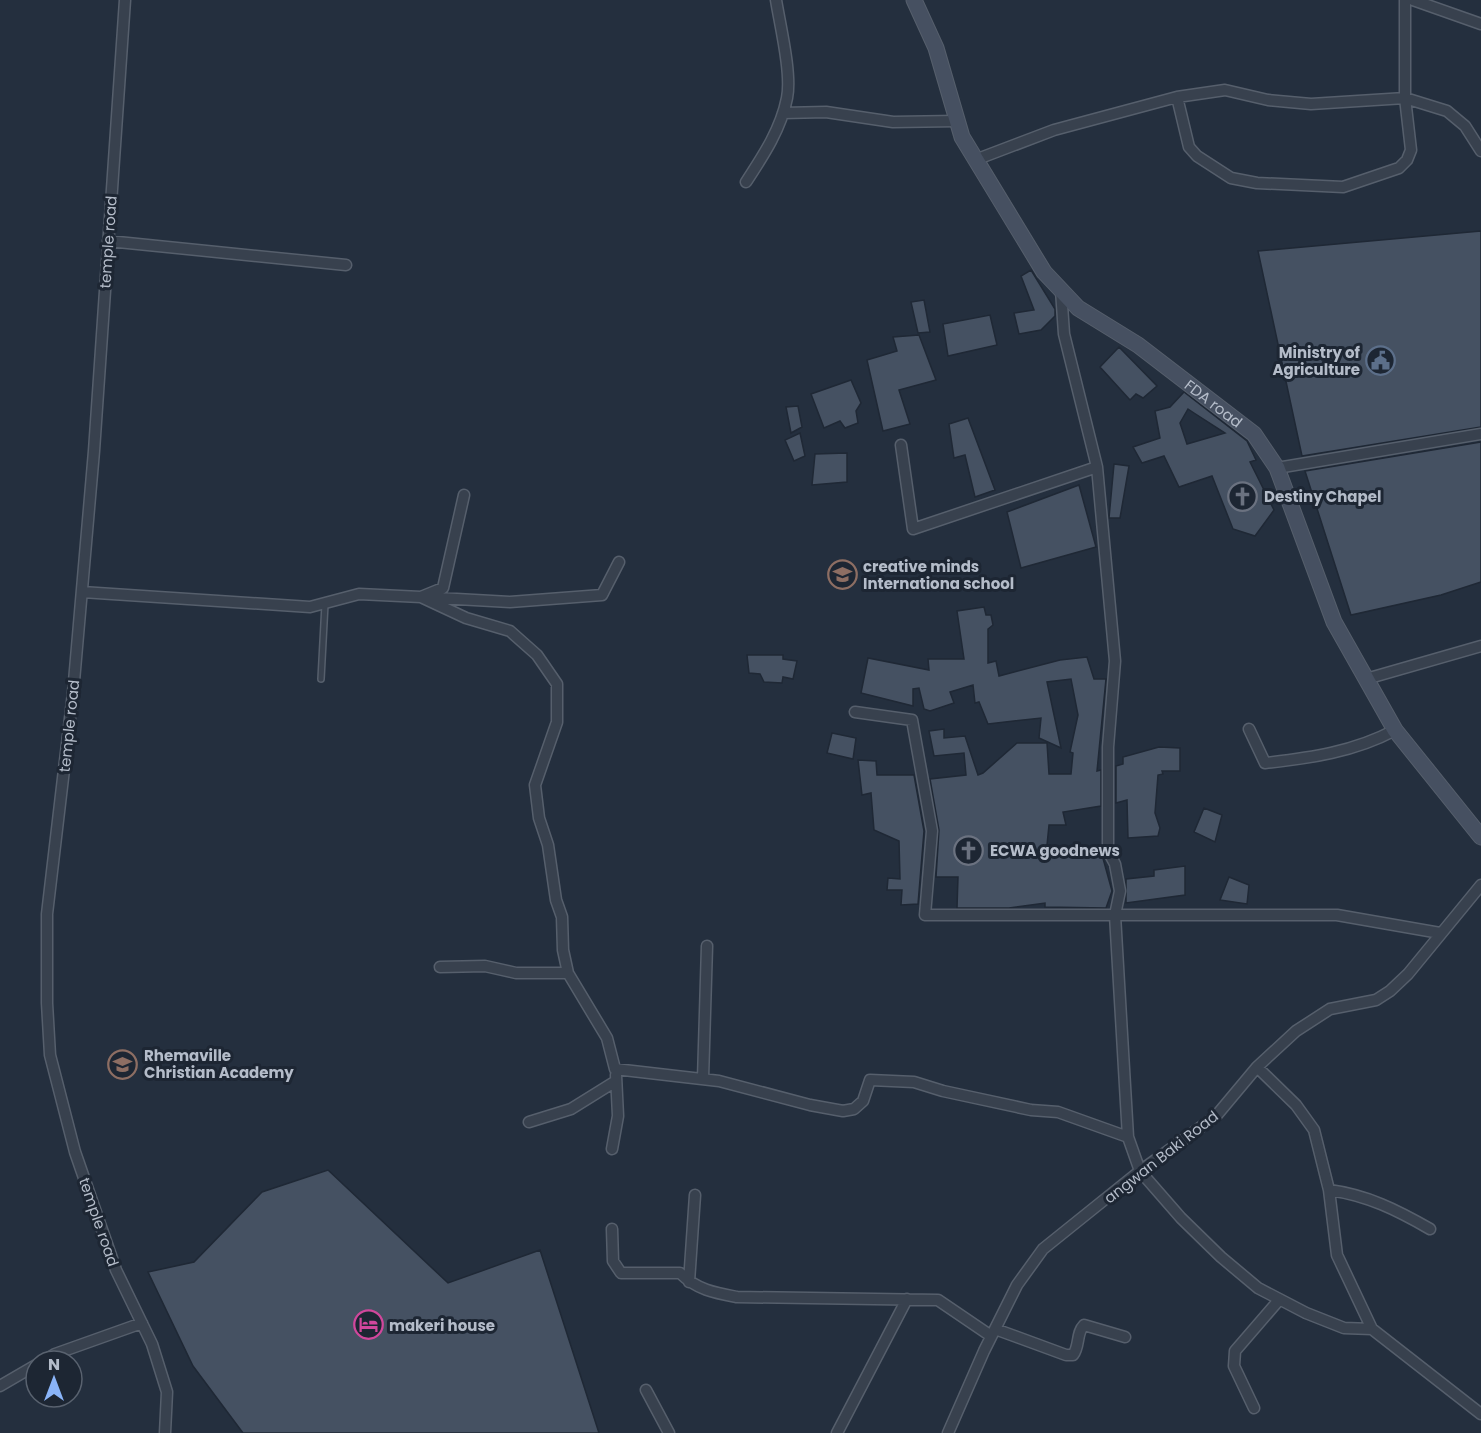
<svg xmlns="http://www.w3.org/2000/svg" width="1481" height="1433" font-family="Poppins,sans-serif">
  <rect width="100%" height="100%" fill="#242f3e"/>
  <path fill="#455162" stroke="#1f2835" stroke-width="1.5" fill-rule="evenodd" d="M1481,231V427L1302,456L1258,251Z
    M1031,270L1055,309V316L1041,330L1019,334L1014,313L1034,310L1021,276Z
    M924,300L930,332L918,333L911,302Z
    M990,315L997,345L948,356L943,324Z
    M919,335L936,380L899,390L910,424L883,431L867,360L897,351L893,337Z
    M1119,347L1157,386L1143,398L1136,394L1130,400L1100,367Z
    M851,380L861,403L856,411L858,423L845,428L840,421L824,428L811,394Z
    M1184,392L1247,441L1256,460L1250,462L1274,510L1255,536L1233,529L1212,476L1179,487L1164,456L1142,463L1133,447L1160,438L1155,411L1170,407ZM1188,409L1194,413L1225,433L1187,444L1180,423Z
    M798,406L802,427L791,433L786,407Z
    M968,418L995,490L975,497L965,455L954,458L949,424Z
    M800,433L805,456L794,461L785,440Z
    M1481,442V582L1441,595L1351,615L1305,471Z
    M847,453V482L812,485L815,454Z
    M1114,464L1129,466L1120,518H1109Z
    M1079,485L1096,547L1021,568L1007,512Z
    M984,607L986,615H991L993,625L988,629V663L996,661L999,676L1060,660L1087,657L1094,679H1106L1097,771L1101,770V806L1063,812L1066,825H1049L1047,845L1101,851L1112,891L1106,908L1045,907V903L1009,908H957L958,877H936L939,830L930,779L966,775L964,753L934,756L929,731L944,729V738L965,736L978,775L983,773L1017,743H1047L1049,774H1071L1073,753L1070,752L1078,715L1071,679L1047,682L1061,748L1039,738L1041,718L988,724L979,702L975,703L973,685L950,692L954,703L930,711L924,709L919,688L913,689V706L861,693L868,658L929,670L928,659H964L957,611Z
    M747,655H783V659L797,661L793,679L783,677L782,683L764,682L760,674L749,673Z
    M832,733L856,738L853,759L827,753Z
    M1159,747L1180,748V771H1162L1163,774L1158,775L1155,813L1160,828L1158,836L1128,838L1127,800L1116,803V766L1123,764V757Z
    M858,760L876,761L877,775H914L924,831L918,904L901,905L902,890H887L888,878L900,879L899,841L874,830L871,793L862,795Z
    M1204,808L1222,815L1215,842L1194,832Z
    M1185,866V895L1126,903V879L1154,876V870Z
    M1229,877L1249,885L1247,904L1220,900Z
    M328,1170L448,1283L540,1250L599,1433H243L193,1366L148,1272L194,1262L262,1192Z"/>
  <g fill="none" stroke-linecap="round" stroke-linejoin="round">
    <defs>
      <path id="lane" d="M321,679L325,604"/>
      <path id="street" d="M125,0L94,451L73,693L47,914V1003L50,1055L75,1152L116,1270L152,1344L167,1392L165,1433
        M1413,0L1481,24
        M1177,97L1189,147L1197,156L1231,178L1257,183L1343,187L1399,168L1407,160L1411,150L1405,98V0
        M783,113L826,112L893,122L957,121
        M975,160L1054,130L1177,97L1225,90L1268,100L1311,104L1405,98L1447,111L1465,126L1481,151
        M746,182C763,156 781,129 787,98C792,74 780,25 776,0
        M108,241L346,265
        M901,445L913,529L1097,467L1064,334L1061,290
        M1097,467L1115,661L1108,747V851L1115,864L1120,891L1115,915L1128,1137L1140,1171L1181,1218L1221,1257L1258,1288L1306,1313L1344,1328L1372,1329L1481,1414
        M1277,468L1481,434
        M82,592L310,607L359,594L421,597L443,588L464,495
        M1366,679L1481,646
        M855,712L912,720L932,831L925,915H1337L1440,933
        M1249,729L1265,763C1310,758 1354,752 1395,730
        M440,967L485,966L516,973H568L607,1038L615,1069L719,1081L810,1105L843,1111L854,1109L863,1101L870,1080L914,1082L943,1091L1031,1110L1058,1112L1128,1137
        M568,973L563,950L562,917L556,900L548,845L539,818L535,785L557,722V684L537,655L510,631L466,618L421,597L510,602L602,595L619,562
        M1257,1067L1296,1105L1314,1130L1329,1190L1337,1255L1372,1329
        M703,1079L707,946
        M529,1122L571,1109L616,1081
        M612,1149L618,1116L616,1075
        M1329,1190C1367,1195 1397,1210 1430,1229
        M612,1229L613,1261L621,1273H680C697,1290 715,1293 737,1297L938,1300L991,1336
        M689,1282L695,1195
        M995,1329L1066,1355H1073C1080,1346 1076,1333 1084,1325L1125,1337
        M44,1361L55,1354L142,1323
        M0,1386L36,1365
        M646,1390L669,1433
        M1254,1408L1234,1366L1235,1351L1279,1300
        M837,1433L907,1299
        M948,1433L984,1351L1017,1285L1043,1249L1140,1171L1216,1116L1257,1067L1296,1031L1330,1009L1376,1000L1390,991L1408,974L1481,885"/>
      <g id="secondary">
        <path id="s1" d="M914,0L936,48L962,137L1044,272L1078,308L1138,345L1254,434L1277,468L1334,622L1395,730L1481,837"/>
      </g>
    </defs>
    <use href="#lane" stroke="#565f6c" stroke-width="8"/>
    <use href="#street" stroke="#565f6c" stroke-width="13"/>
    <use href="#secondary" stroke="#565f6c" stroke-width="17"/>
    <use href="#lane" stroke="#38414e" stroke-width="5"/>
    <use href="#street" stroke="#38414e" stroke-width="10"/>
    <use href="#secondary" stroke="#465061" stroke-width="15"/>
  </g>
  <defs>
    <symbol id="civic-ring" viewBox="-11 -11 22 22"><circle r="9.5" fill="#1d2633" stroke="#5c6f8a" stroke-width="1.5"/><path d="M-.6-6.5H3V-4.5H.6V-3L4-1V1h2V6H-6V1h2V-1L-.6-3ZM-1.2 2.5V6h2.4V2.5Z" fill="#5c6f8a"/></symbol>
    <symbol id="church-ring" viewBox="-11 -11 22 22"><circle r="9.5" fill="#1d2633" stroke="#6b7280" stroke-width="1.5"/><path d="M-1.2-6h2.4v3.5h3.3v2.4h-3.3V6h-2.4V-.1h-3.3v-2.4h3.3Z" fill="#6b7280"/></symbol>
    <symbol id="school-ring" viewBox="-11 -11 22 22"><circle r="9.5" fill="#1d2633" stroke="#8d6e63" stroke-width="1.5"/><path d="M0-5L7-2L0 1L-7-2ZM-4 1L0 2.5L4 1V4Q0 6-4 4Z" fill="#8d6e63"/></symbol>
    <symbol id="hotel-ring" viewBox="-11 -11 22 22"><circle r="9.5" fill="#1d2633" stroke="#d1479c" stroke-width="1.5"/><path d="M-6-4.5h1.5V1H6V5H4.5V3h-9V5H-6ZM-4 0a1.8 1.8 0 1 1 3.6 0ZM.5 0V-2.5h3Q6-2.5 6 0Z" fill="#d1479c"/></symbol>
  </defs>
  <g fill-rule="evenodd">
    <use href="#civic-ring" x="1364" y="344" width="33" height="33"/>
    <use href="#church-ring" x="1226" y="480" width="33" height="33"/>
    <use href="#school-ring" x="826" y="558" width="33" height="33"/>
    <use href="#church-ring" x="952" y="834" width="33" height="33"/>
    <use href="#school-ring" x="106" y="1048" width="33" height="33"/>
    <use href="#hotel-ring" x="352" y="1308" width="33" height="33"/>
  </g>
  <g text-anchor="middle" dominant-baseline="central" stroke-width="6" stroke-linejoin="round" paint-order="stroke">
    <g font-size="15" fill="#b4bcc9" stroke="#1d2633">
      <text transform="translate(108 242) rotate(-86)">temple road</text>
      <text stroke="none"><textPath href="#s1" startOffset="519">FDA road</textPath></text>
      <text transform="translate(69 726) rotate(-84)">temple road</text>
      <text transform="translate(1161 1157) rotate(-38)">angwan Baki Road</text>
      <text transform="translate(99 1222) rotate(71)">temple road</text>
    </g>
    <g font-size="15" font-weight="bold" fill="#b4bcc9" stroke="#1d2633" text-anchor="start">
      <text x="1360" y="352" text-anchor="end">Ministry of<tspan x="1360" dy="17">Agriculture</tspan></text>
      <text x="1264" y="496">Destiny Chapel</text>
      <text x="863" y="566">creative minds<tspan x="863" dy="17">Internationa school</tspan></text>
      <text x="990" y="850">ECWA goodnews</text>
      <text x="144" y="1055">Rhemaville<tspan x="144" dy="17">Christian Academy</tspan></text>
      <text x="389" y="1325">makeri house</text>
    </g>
  </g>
  <g transform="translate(54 1379)"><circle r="28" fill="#1d2633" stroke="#59626f" stroke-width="1.5"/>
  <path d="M0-4.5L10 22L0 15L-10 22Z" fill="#8ab4f8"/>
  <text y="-9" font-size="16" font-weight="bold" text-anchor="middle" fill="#b4bcc9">N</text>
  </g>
</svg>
